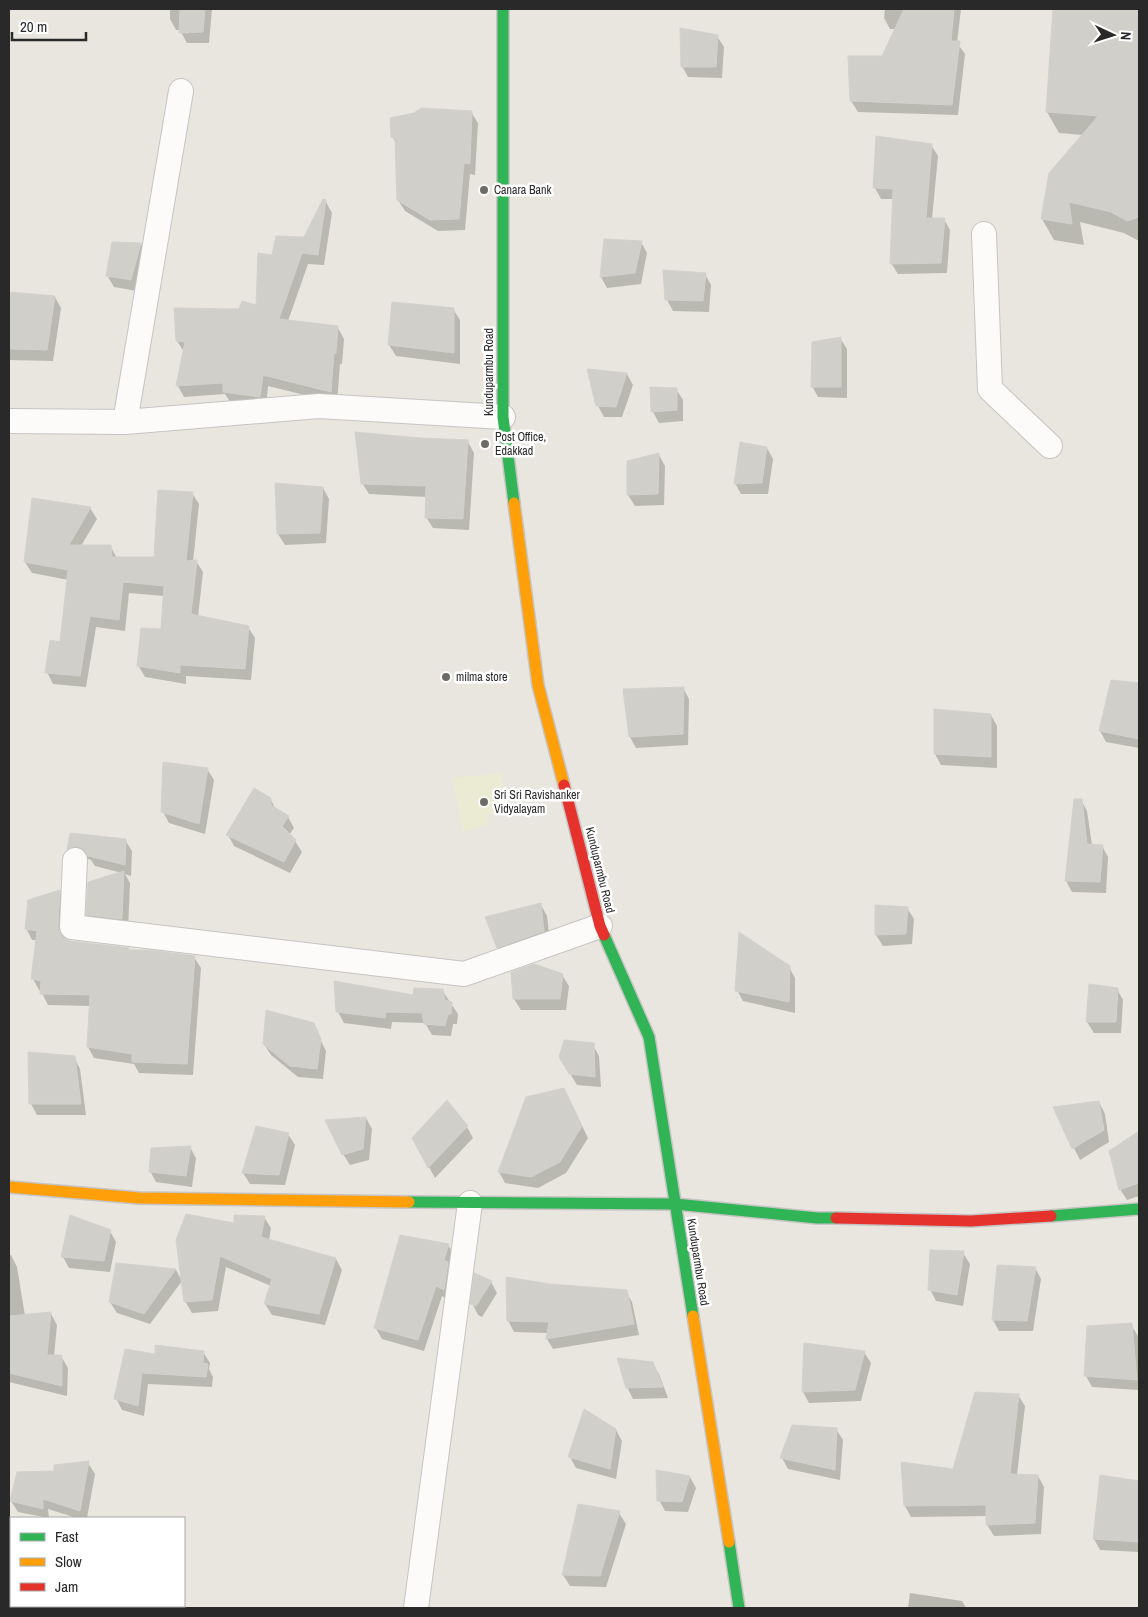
<svg xmlns="http://www.w3.org/2000/svg" width="1148" height="1617" font-family="'Archivo Narrow',sans-serif">
  <rect width="100%" height="100%" fill="#e8e6de"/>
  <path fill="#ebead3" d="M501,773L504,794H510L511,810L487,815L489,824L463,832L452,778Z"/>
  <path fill="#0003" d="M170,9H212L209,43H187L181,32V30H176L170,19Z
    M885,9H961L957,43L965,54L958,115L858,112L851,101L883,57L896,29H890L884,18Z
    M1054,9H1139V241L1124,233L1080,222L1084,245L1054,240L1042,219L1083,135L1059,133L1047,112Z
    M717,36L724,47L722,78L688,77L682,66Z
    M471,112L478,123L475,175L470,174L465,230L438,231L405,211L398,200L397,145L392,136Z
    M931,145L938,156L932,219H944L950,230L947,273L898,274L891,263L894,199H881L875,188Z
    M326,202L332,213L324,265L308,264L288,321L338,328L344,339L342,364H340L337,403L268,386L266,408L231,403L225,394L184,397L178,386L184,352L177,341L240,310L257,307L273,256L304,238Z
    M605,240L641,242L647,253L641,284L607,288L601,277Z
    M141,244L147,255L137,291L114,287L107,275Z
    M705,274L711,285L709,312L673,311L667,300Z
    M12,294L55,297L61,308L53,361L9,360V311Z
    M453,309L460,320V364L396,356L389,345Z
    M840,338L847,349V398L818,397L812,386Z
    M589,370L627,374L633,385L622,417H604L598,406Z
    M652,388L676,389L683,400V421L659,423L653,412Z
    M468,442L474,453L469,530L433,528L426,517L427,497L369,494L362,483Z
    M767,448L773,459L768,494H741L735,483Z
    M659,455L665,466L664,505L635,506L628,495Z
    M277,484L323,488L329,499L326,543L285,545L278,534Z
    M192,493L199,504L193,562L196,561L203,572L198,617L248,627L255,638L251,680L186,676V684L145,677L138,665L162,630L164,596L129,593L125,631L96,627L86,687L53,684L47,672L62,643L69,580L32,573L25,562L90,508L97,519L81,546H110L117,558H155Z
    M1112,681L1139,684V748L1106,742L1100,731Z
    M683,688L689,699L688,745L636,748L630,737Z
    M991,715L997,726V768L941,765L935,754Z
    M207,769L214,780L205,834L169,823L163,812Z
    M270,798L276,810L288,817L294,828L289,835L295,841L302,852L290,873L234,846L228,835Z
    M1076,800H1081L1087,811L1092,845L1102,846L1108,857L1106,893L1072,892L1066,881Z
    M71,835L125,840L132,851L131,876L125,874L130,883L128,930L94,926L88,915L122,873L95,866L91,860L83,857L74,860L68,849Z
    M59,892L66,903L64,940L70,942L128,949L129,952L194,957L201,968L193,1075L139,1073L134,1064L94,1058L88,1047L90,1006L48,1005L42,993V991L39,990L33,979L37,940H32L26,928Z
    M541,905L547,916L550,942L504,958L498,947Z
    M907,908L914,919L912,944L883,946L876,935Z
    M789,967L795,978V1013L743,1001L737,990Z
    M562,975L569,986L566,1010H521L514,999Z
    M1090,985L1117,989L1123,1000L1121,1033H1094L1087,1022Z
    M442,990L458,1014L457,1024H453L451,1036L432,1035L425,1023L392,1022L391,1029L344,1023L338,1012Z
    M313,1025L326,1051L323,1079L298,1077L271,1055L264,1044Z
    M593,1045L599,1056L601,1087L577,1085L560,1057Z
    M74,1057L80,1069L86,1115H37L31,1104Z
    M570,1101L588,1138L566,1173L538,1188L505,1183L499,1172Z
    M1099,1102L1105,1114L1109,1142L1080,1160L1054,1108Z
    M366,1118L372,1129L369,1160L350,1165L343,1154Z
    M257,1127L288,1134L295,1145L285,1185L250,1184L243,1173Z
    M467,1127L473,1138L435,1178L413,1138Z
    M1139,1132V1196L1127,1200L1120,1189L1110,1152Z
    M190,1147L196,1158L192,1187L156,1182L150,1171Z
    M264,1217L271,1228L269,1240L336,1259L342,1270L325,1325L272,1315L265,1304L271,1286L226,1267L218,1311L192,1313L185,1301L235,1224Z
    M110,1231L116,1242L110,1272L69,1268L63,1257Z
    M448,1245L455,1256L450,1301L442,1296L424,1351L382,1339L375,1327Z
    M963,1253L970,1264L963,1306L936,1301L930,1289Z
    M9,1255H11L17,1267L25,1316L51,1314L57,1325L54,1356H61L68,1368L67,1396L9,1382Z
    M117,1264L176,1270L182,1281L150,1324L117,1313L110,1302Z
    M1035,1268L1041,1279L1033,1331H999L993,1320Z
    M491,1282L497,1293L482,1317L478,1315L472,1303Z
    M550,1285L626,1291L632,1302L639,1335L553,1349L547,1339L548,1333L514,1332L508,1320Z
    M1131,1325L1138,1336L1139,1390L1092,1387L1086,1376L1088,1328Z
    M805,1345L864,1352L871,1363L861,1401L809,1403L803,1392Z
    M203,1352L210,1363L209,1369L213,1377L212,1387L148,1384L144,1416L122,1410L116,1398L157,1356Z
    M652,1363L659,1374L668,1398L633,1399L627,1387Z
    M1018,1395L1025,1406L1017,1475L1038,1476L1044,1487L1041,1534L994,1536L987,1525V1516L911,1517L905,1506L954,1470Z
    M836,1429L843,1440L840,1480L788,1469L782,1458Z
    M616,1430L622,1441L616,1479L576,1468L570,1457Z
    M88,1463L95,1474L87,1518H77L48,1509L49,1518L18,1512L11,1501L55,1473Z
    M1101,1476L1139,1482V1552L1100,1550L1094,1539Z
    M690,1477L696,1488L688,1512L665,1511L659,1500Z
    M619,1513L626,1524L606,1587L570,1586L563,1575Z
    M910,1593L962,1601L966,1608H908Z"/>
  <path fill="#d1cfc9" stroke="#d2d1cb" d="M180,9H205L203,32L179,33Z
    M904,9H954L951,41H960L952,105L850,101L848,56H882Z
    M1053,9H1139V217L1127,221L1111,212L1069,202L1072,224L1041,219L1049,173L1098,116L1046,112Z
    M680,28L718,35L716,67H681Z
    M421,108L472,111L470,164L464,163L459,219L430,220L397,200L395,138L391,137L390,118L414,113Z
    M876,136L932,144L926,218H945L941,263L890,264L893,189L873,188Z
    M323,199L326,200L318,255L302,253L279,319L338,326L336,353H334L331,392L263,375L260,397L223,392V383L176,386L185,342L176,341L174,308L239,309L242,301L256,305L258,253L272,255L276,236L304,237Z
    M604,239L642,241L635,273L600,277Z
    M112,242L141,243L131,280L106,276Z
    M663,270L706,273L703,301L665,300Z
    M11,292L55,296L47,350L9,349V304Z
    M392,302L454,308V353L388,345Z
    M841,337V387H811L812,342Z
    M587,369L627,373L616,407L596,406Z
    M650,387L677,388V410L651,412Z
    M355,432L420,438L468,440L463,519L425,518L426,486L361,484Z
    M740,442L767,447L762,483L734,484Z
    M659,453L658,494L627,495V461Z
    M275,483L323,487L320,533L277,534Z
    M158,490L193,492L186,561L197,560L191,614L249,626L245,669L180,665V673L137,666L141,628L161,629L164,586L123,582L119,620L90,616L80,676L45,673L50,640L60,642L68,570L24,562L32,498L91,507L69,545H111L112,557H154Z
    M1111,680L1139,683V739L1099,731Z
    M684,687L683,734L629,737L623,689Z
    M934,709L991,714V757L934,754Z
    M163,762L208,768L199,824L161,812Z
    M254,788L271,798V805L289,816L282,826L296,840L284,862L226,835Z
    M1074,799H1082L1087,844L1103,845L1100,882L1065,881Z
    M70,833L126,839L125,865L88,856L83,849L76,846L67,849Z
    M124,871L122,919L86,915L88,882Z
    M60,890L58,927L60,933L64,938L70,941L129,948L128,950H148L195,956L187,1064L132,1062V1054L87,1047L90,995L40,994L41,981L31,979L37,931L25,929L28,900Z
    M541,903L544,931L497,948L485,917Z
    M875,905L908,907L906,934L875,935Z
    M739,932L790,966L789,1002L735,991Z
    M534,964L563,974L560,999H513L511,972Z
    M334,981L413,995L414,988L443,989L445,1000L452,1002L451,1014H448L445,1026L424,1024L422,1013L386,1012L385,1018L336,1012Z
    M1089,984L1118,988L1116,1022H1086Z
    M266,1010L314,1023L321,1039L317,1069L290,1066L263,1044Z
    M564,1040L594,1043L595,1077L569,1074L559,1057Z
    M28,1052L75,1056L81,1104H29Z
    M564,1088L582,1126L560,1162L531,1177L498,1172L526,1097Z
    M447,1100L468,1126L428,1168L412,1138Z
    M1099,1101L1104,1130L1072,1149L1053,1107Z
    M366,1117L363,1149L342,1155L325,1120Z
    M256,1126L289,1133L279,1175L242,1173Z
    M1139,1131V1183L1119,1190L1109,1151Z
    M191,1146L186,1176L149,1172L151,1148Z
    M186,1214L234,1223V1215L265,1216L261,1237L336,1258L319,1314L264,1304L272,1279L220,1256L212,1300L184,1302L176,1240Z
    M70,1215L111,1230L104,1261L61,1257Z
    M400,1235L449,1244L444,1260L448,1262L444,1290L436,1286L418,1340L374,1328Z
    M930,1250L964,1251L957,1295L928,1290Z
    M116,1263L176,1269L144,1314L109,1302Z
    M997,1265L1036,1267L1027,1321L992,1320Z
    M474,1273L492,1281L476,1306L470,1304Z
    M506,1277L550,1284L627,1290L634,1324L546,1339L549,1322L507,1321Z
    M51,1312L47,1355H62V1386L9,1373V1316Z
    M1132,1323L1137,1380L1084,1376L1087,1326Z
    M804,1343L865,1351L855,1390L802,1392Z
    M155,1345L204,1351L203,1363L208,1364L206,1377L142,1373L138,1406L114,1399L125,1349L155,1354Z
    M617,1358L653,1362L663,1387L626,1388Z
    M975,1392L1019,1394L1010,1474L1038,1475L1035,1523L986,1525V1505L904,1506L901,1462L953,1469Z
    M584,1409L616,1429L610,1469L568,1457Z
    M792,1425L837,1428L835,1470L780,1458Z
    M89,1461L80,1511L43,1499V1509L10,1501L17,1472L54,1471V1465Z
    M656,1470L690,1476L682,1502L657,1501Z
    M1100,1475L1139,1481V1542L1093,1539Z
    M578,1504L620,1511L600,1576L562,1575Z"/>
  <g fill="none" stroke-linecap="round" stroke-linejoin="round">
    <defs>
      <path id="street" d="M984,234L990,389L1050,446
        M9,421L125,422L319,406L503,417
        M125,422L181,91
        M75,860L72,927L464,974L600,926
        M416,1608L470,1203"/>
      <path id="fast" d="M503,9V417L514,503
        M604,935L649,1037L693,1316
        M409,1202L675,1204L817,1218H836
        M1051,1216L1139,1209
        M729,1542L739,1608"/>
      <path id="slow" d="M514,503L538,685L564,785
        M9,1187L139,1198L409,1202
        M693,1316L729,1542"/>
      <path id="jam" d="M564,785L600,926L604,935
        M836,1218L971,1221L1051,1216"/>
    </defs>
    <use href="#street" stroke="#c6c4c4" stroke-width="26"/>
    <use href="#fast" stroke="#c6c4c4" stroke-width="14"/>
    <use href="#slow" stroke="#c6c4c4" stroke-width="14"/>
    <use href="#jam" stroke="#c6c4c4" stroke-width="14"/>
    <use href="#street" stroke="#fcfbfa" stroke-width="24"/>
    <use href="#fast" stroke="#30b455" stroke-width="11"/>
    <use href="#slow" stroke="#ff9f0a" stroke-width="11"/>
    <use href="#jam" stroke="#e5322d" stroke-width="11"/>
  </g>
  <g fill="#6c6b68" stroke="#fff" stroke-width="2">
    <circle cx="484" cy="190" r="5"/>
    <circle cx="485" cy="444" r="5"/>
    <circle cx="446" cy="677" r="5"/>
    <circle cx="484" cy="802" r="5"/>
  </g>
  <g text-anchor="middle" dominant-baseline="central" stroke-width="5" stroke-linejoin="round" paint-order="stroke">
    <g font-size="12" fill="#292929" stroke="#fff" text-anchor="start">
      <text x="494" y="190">Canara Bank</text>
      <text x="495" y="437">Post Office,<tspan x="495" dy="14">Edakkad</tspan></text>
      <text x="456" y="677">milma store</text>
      <text x="494" y="795">Sri Sri Ravishanker<tspan x="494" dy="14">Vidyalayam</tspan></text>
    </g>
    <g font-size="12" fill="#292929" stroke="#fff">
      <text transform="translate(489 372) rotate(-90)">Kunduparmbu Road</text>
      <text transform="translate(600 870) rotate(76)">Kunduparmbu Road</text>
      <text transform="translate(698 1262) rotate(81)">Kunduparmbu Road</text>
    </g>
  </g>
  <rect width="1148" height="1617" fill="none" stroke="#292929" stroke-width="20"/>
  <rect x="10" y="1517" width="175" height="90" fill="#ffffff" stroke="#a9a9a9"/>
  <rect x="20" y="1533" width="25" height="8" fill="#30b455" stroke="#a9a9a9"/>
  <text x="55" y="1542" font-size="15" fill="#292929">Fast</text>
  <rect x="20" y="1558" width="25" height="8" fill="#ff9f0a" stroke="#a9a9a9"/>
  <text x="55" y="1567" font-size="15" fill="#292929">Slow</text>
  <rect x="20" y="1583" width="25" height="8" fill="#e5322d" stroke="#a9a9a9"/>
  <text x="55" y="1592" font-size="15" fill="#292929">Jam</text>
  <g transform="translate(1113 35) rotate(94)" stroke="#ffffff" stroke-width="4" paint-order="stroke">
  <path d="M0-4L9 19L0 12L-9 19Z" fill="#292929"/>
  <text y="-8" font-size="14" font-weight="bold" text-anchor="middle" fill="#292929">N</text>
  </g>
  <path d="M12 32v8h74v-8" fill="none" stroke="#292929" stroke-width="2.5"/>
  <text x="20" y="32" font-size="15" fill="#292929" stroke="#ffffff" stroke-width="4" paint-order="stroke">20 m</text>
</svg>
